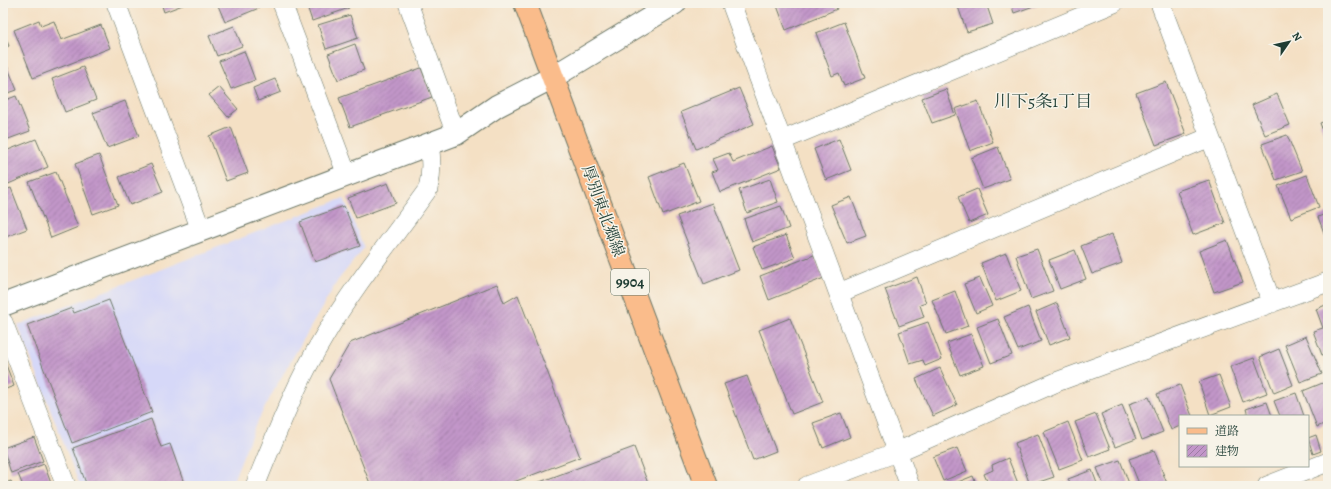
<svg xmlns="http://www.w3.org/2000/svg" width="1331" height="489" font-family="Alegreya,'Noto Serif JP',serif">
  <defs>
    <pattern id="building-hatch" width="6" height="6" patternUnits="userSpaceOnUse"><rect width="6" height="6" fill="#c296c9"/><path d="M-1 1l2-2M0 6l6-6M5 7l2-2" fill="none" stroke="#9d7ca4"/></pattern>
  </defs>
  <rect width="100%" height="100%" fill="#f7f3e8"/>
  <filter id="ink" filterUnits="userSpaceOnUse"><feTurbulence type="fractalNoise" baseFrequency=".025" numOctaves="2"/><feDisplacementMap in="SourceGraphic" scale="8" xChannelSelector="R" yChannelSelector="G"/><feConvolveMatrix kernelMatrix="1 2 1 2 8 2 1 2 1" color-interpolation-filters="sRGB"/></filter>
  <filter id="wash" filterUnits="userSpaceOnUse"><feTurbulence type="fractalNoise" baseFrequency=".012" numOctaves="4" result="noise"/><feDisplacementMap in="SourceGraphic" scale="16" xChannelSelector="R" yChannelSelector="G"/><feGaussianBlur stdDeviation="0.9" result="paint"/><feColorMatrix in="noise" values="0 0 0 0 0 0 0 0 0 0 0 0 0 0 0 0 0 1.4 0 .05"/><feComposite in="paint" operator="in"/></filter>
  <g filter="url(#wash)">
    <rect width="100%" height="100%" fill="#f4e0c4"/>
    <path fill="#d6d8f8" d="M344,198L364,248L338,280L278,383L255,426L231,486H80L18,325Z"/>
    <g id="blocks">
      <path fill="url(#building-hatch)" d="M161,3H188L164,12Z
        M217,3H257L259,8L225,22Z
        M306,3H347L349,8L312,21Z
        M776,3H834L837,9L786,30Z
        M960,3H986L993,24L967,32L957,4Z
        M1011,3H1042L1014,13Z
        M350,15L358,38L326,49L318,25Z
        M39,20L41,26L54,21L61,40L101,25L110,48L33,78L14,30Z
        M844,22L865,78L844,86L839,73L832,76L816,33Z
        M234,26L242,46L217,56L209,36Z
        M3,31L9,46L3,48Z
        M355,44L364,70L338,80L328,54Z
        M244,51L255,80L231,89L219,61Z
        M3,56L17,90L3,95Z
        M83,67L96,100L65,112L52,79Z
        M421,68L432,97L350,127L339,98Z
        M275,79L281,92L258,101L253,88Z
        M1166,82L1186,134L1156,145L1136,93Z
        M219,87L238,109L228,117L209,95Z
        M739,88L754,124L696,149L681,112Z
        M946,89L955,115L932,123L922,98Z
        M1277,94L1290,125L1265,135L1252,105Z
        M16,96L30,131L3,141V101Z
        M125,101L139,136L107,148L93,113Z
        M978,101L993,142L970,151L955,109Z
        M1328,120V145L1320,123Z
        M231,127L248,173L226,181L209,136Z
        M1287,135L1302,171L1276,180L1262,144Z
        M36,139L48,167L6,185L3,178V152Z
        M839,139L851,170L826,180L814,149Z
        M772,146L781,168L720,192L712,172L718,170L713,159L729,153L733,162Z
        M998,147L1010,179L983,189L971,158Z
        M99,155L118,205L93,214L75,164Z
        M684,163L699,201L663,215L649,177Z
        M151,164L163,192L130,205L119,177Z
        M56,172L78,227L51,238L29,182Z
        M1307,175L1319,207L1291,218L1278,186Z
        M770,179L778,202L747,213L739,190Z
        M1209,180L1225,223L1193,235L1177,191Z
        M388,183L396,203L356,218L348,198Z
        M11,188L27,229L3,238V191Z
        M977,189L988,215L969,223L958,197Z
        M851,197L866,236L847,243L831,205Z
        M713,203L739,270L704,284L677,216Z
        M344,206L360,246L315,262L300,222Z
        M781,206L789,228L752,242L744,219Z
        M1328,213V243L1318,217Z
        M1112,234L1122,263L1092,274L1081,246Z
        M786,235L795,258L762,270L753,247Z
        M1227,240L1243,282L1214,292L1199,251Z
        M1037,249L1053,291L1031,299L1016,256Z
        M1075,250L1086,279L1060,289L1049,260Z
        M1006,253L1021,291L996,301L981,263Z
        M814,255L824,278L769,300L760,276Z
        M917,277L926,303L920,305L924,317L899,326L885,289Z
        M980,278L992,306L976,313L964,284Z
        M497,284L504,303L518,295L580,457L503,486H371L329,379L350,343Z
        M955,291L968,326L946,334L932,300Z
        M109,300L152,412L72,443L27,325L72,308L74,313Z
        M1057,303L1070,337L1049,345L1036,312Z
        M1328,304V353L1322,355L1313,331L1323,328L1316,309Z
        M1028,307L1041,341L1018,350L1004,317Z
        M790,318L823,402L792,414L759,330Z
        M998,319L1012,355L991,363L977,327Z
        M928,322L942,359L925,366L923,360L910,364L899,332Z
        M971,334L984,366L960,375L947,343Z
        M1306,336L1322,374L1300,382L1285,345Z
        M1279,349L1293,385L1274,393L1260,357Z
        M3,357L14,386L3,390Z
        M1254,358L1267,393L1243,402L1230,367Z
        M940,368L957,405L933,416L916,379Z
        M1219,375L1231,407L1210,415L1199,382Z
        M747,376L776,451L753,460L724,384Z
        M1325,382L1328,389V422L1317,427L1303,391Z
        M1180,385L1192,416H1180V426L1171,430L1157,394Z
        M1296,393L1304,416H1280L1274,401Z
        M1149,397L1163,432L1142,440L1129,404Z
        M1267,402L1272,416H1248L1246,409Z
        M1122,405L1136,439L1115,447L1101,414Z
        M841,413L850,437L823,448L813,423Z
        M1096,414L1110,449L1089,457L1075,422Z
        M151,419L161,447L170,444L185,486H87L73,448Z
        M1068,422L1083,460L1059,469L1044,432Z
        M1038,434L1054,477L1030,485L1015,443Z
        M1316,435L1321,451L1313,454L1308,438Z
        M34,437L43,461L11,473L3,448Z
        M634,447L649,486H529Z
        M957,448L967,471L943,481L933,457Z
        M1154,450L1168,486H1140L1129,459Z
        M1008,458L1019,486H989L984,474L993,470L992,465Z
        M1120,460L1130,486H1104L1097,468Z
        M44,464L52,486H23L18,474Z
        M1092,470L1098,486H1071L1068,479Z
        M973,476L977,486H948Z
        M11,481L13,486H3V484Z
        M1063,482L1065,486H1052Z"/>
    </g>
  </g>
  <g filter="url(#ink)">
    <use href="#blocks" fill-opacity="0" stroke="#6a7666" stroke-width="1"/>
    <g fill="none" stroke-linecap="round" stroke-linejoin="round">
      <defs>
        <path id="minor" d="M116,3L201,230
          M282,3L347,175
          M408,3L456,134
          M731,3L910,486
          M1160,3L1272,303
          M783,140L1114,3
          M839,293L1210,137
          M3,322L66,486
          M255,486C276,434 296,383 325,335C355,284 393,238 428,189C432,173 432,161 429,145
          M807,486L897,452L1059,381L1328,282
          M1267,486L1328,462"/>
        <path id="tertiary" d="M3,305L456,134L497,106L553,77L675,3"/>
        <path id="primary" d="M525,3L706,486"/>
      </defs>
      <use href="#minor" stroke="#6a7666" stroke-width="20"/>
      <use href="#tertiary" stroke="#6a7666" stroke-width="24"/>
      <use href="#primary" stroke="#6a7666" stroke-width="24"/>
      <use href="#minor" stroke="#fff" stroke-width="19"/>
      <use href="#tertiary" stroke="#fff" stroke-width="22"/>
      <use href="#primary" stroke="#fabc8b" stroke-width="22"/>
    </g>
  </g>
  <g text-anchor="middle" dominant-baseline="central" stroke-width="3" stroke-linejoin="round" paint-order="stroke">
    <rect fill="#f7f3e8" stroke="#60746a" stroke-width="1" x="611" y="269" width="38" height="26" rx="3"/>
    <g font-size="15" font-weight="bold" fill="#1f3d34">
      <text x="630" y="282">9904</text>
    </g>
    <g font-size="16" fill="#1f3d34" stroke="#f7f3e8">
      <text transform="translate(603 211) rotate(70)">厚別東北郷線</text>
    </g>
    <g font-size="17" fill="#1f3d34" stroke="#f7f3e8">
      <text x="1043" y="101">川下5条1丁目</text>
    </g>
  </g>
  <rect width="1331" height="489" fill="none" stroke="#f7f3e8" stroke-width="16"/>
  <rect x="1179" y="415" width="130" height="52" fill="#f7f3e8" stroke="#a1aaa0"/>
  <rect x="1187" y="428" width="20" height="6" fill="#fabc8b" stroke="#a1aaa0"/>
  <text x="1215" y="435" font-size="12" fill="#1f3d34">道路</text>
  <rect x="1187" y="445" width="20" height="12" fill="url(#building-hatch)" stroke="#a1aaa0"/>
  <text x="1215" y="455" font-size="12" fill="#1f3d34">建物</text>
  <g transform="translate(1289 42) rotate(56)" stroke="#f7f3e8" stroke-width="3" paint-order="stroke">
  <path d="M0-3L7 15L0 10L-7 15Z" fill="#1f3d34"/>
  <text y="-6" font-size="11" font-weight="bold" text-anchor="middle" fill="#1f3d34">N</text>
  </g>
</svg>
